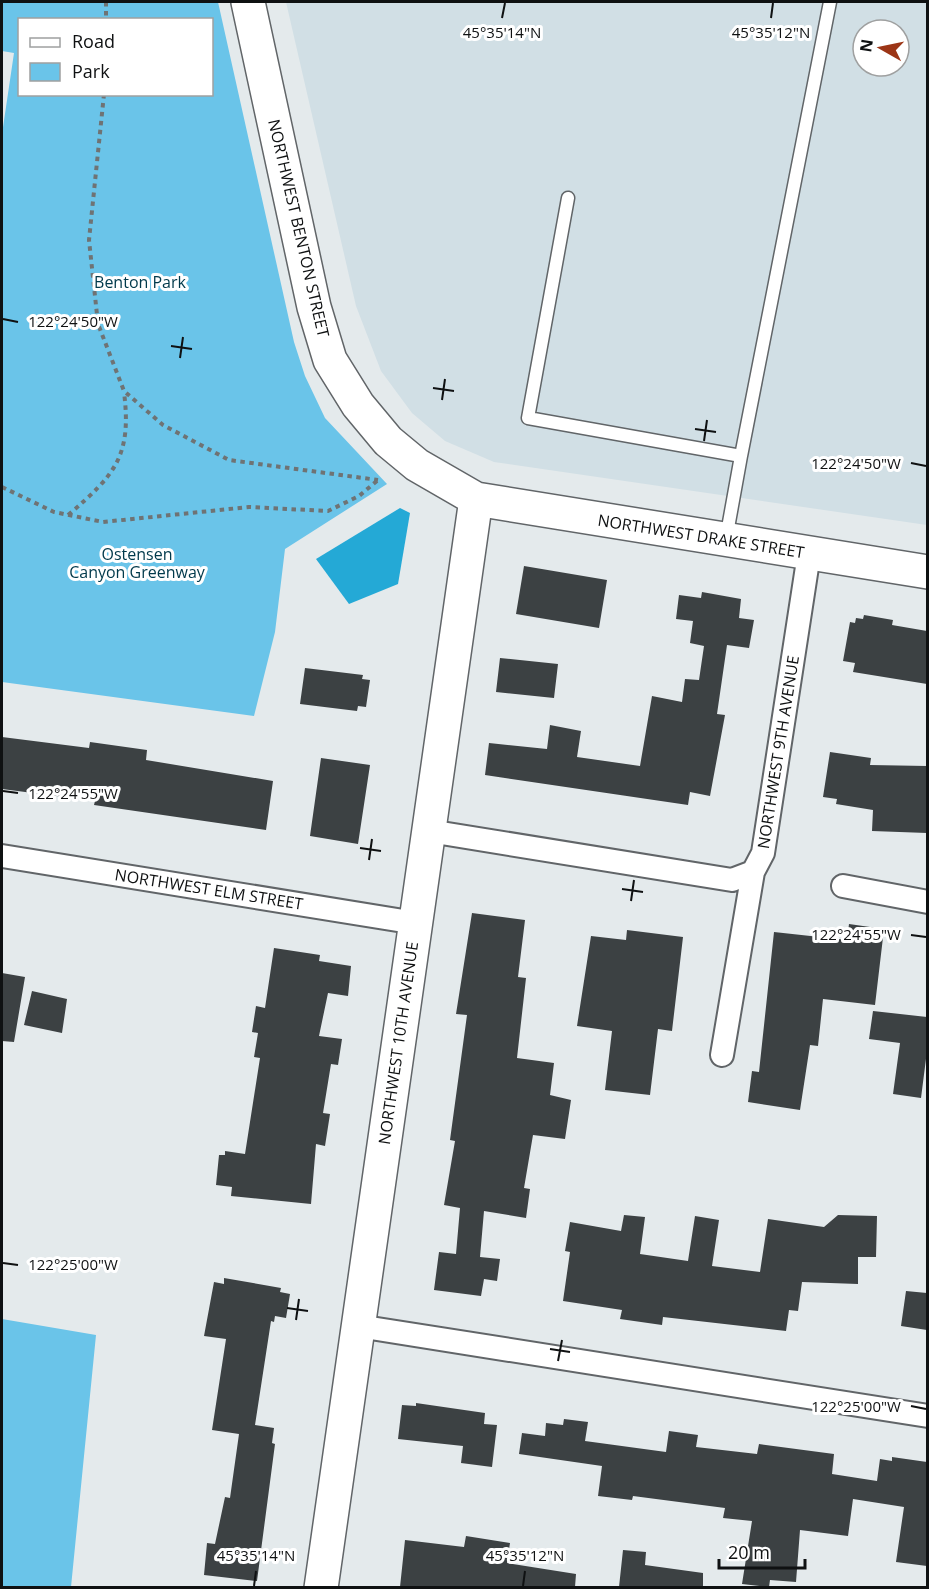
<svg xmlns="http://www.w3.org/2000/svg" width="929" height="1589" font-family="'Open Sans',sans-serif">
  <rect width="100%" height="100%" fill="#e4eaec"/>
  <path fill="#d1dfe5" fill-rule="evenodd" d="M286,2H927V525L494,462L445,441L412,413L381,371L356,306ZM863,30H899V66H863Z"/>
  <path fill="#6ac4e9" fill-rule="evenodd" d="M2,2H218L294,342L305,376L325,418L387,484L285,549L275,632L254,716L2,682V134L14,53L2,51ZM20,20H212V94H20Z
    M2,1319L96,1335L71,1587H2Z"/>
  <path fill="#24a9d6" d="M400,508L410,513L398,584L349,604L316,559Z"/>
  <path fill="#3c4143" d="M524,566L607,580L599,628L516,614Z
    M702,592L741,599L739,618L754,620L749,648L727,645L717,714L725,715L710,796L690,792L688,805L485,775L489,743L547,749L550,725L581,731L577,757L640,766L652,696L682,702L685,679L699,680L704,646L690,643L693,621L676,619L679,595L701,598Z
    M864,615L893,620L892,625L927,631V684L853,672L855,663L843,661L850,622L855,623L856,618L863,619Z
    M500,658L558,664L554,698L496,692Z
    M305,668L363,675L362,679L370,680L366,707L358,706L357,711L300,704Z
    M2,737L89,748L90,742L147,750L146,760L273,781L266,830L94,805L95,801L2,789Z
    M830,752L871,758L870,765L927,766V833L872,831L873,810L836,804L837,799L823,797Z
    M321,758L370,765L358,844L310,836Z
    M472,913L525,920L518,977L526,978L517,1058L554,1063L550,1095L571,1100L565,1139L533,1135L524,1188L530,1189L526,1218L484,1211L480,1257L500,1259L497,1281L484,1279L481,1296L434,1290L439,1252L456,1254L460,1208L444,1205L455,1141L450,1140L467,1015L456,1014Z
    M849,924L884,929L875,1005L823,999L818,1046L810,1045L800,1110L748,1102L752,1071L759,1072L774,932L847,940Z
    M627,930L683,937L672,1031L658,1029L650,1095L605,1090L612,1031L577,1026L591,936L626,940Z
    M274,948L320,955L319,961L351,966L348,996L328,993L319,1036L342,1039L338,1065L331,1064L323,1113L330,1114L325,1146L316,1144L311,1204L231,1196L232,1187L216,1185L219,1155H225V1151L245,1154L260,1058L254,1057L258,1033L252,1032L256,1006L265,1008Z
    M2,973L25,977L14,1042L2,1041Z
    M32,991L67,999L62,1033L24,1025Z
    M873,1011L927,1017V1051L921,1098L893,1094L900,1043L869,1039Z
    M624,1215L645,1217L640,1254L688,1261L695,1216L719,1220L712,1266L760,1272L768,1219L824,1227L838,1215L877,1216L876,1257H858V1284L802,1282L798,1311L789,1310L786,1331L663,1317L662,1325L620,1319L622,1310L563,1301L570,1252L565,1251L570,1222L621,1231Z
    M224,1278L281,1288L280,1292L290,1294L286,1318L275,1316L274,1322L271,1321L255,1425L274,1428L272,1443L275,1444L257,1581L204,1575L207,1543L215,1544L225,1497L230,1498L239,1434L212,1430L226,1339L204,1336L214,1282L224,1284Z
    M906,1291L927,1293V1330L901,1326Z
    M416,1403L485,1413L484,1424L497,1425L492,1467L461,1463L463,1446L398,1439L402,1405L416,1406Z
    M564,1419L588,1422L585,1441L666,1452L669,1431L698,1435L696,1447L757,1454L759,1444L834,1454L832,1474L877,1481L880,1459L892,1461V1457L927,1462V1566L896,1562L904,1507L853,1499L848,1536L800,1530L796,1582L770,1580L769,1587L742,1584L752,1521L723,1518L725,1508L633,1496L632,1500L598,1496L602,1466L519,1454L522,1433L545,1436L546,1423L563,1425Z
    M466,1536L510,1543L507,1563L576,1574L575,1587H400L405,1540L464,1547Z
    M623,1550L646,1552L645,1565L703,1573V1587H619Z"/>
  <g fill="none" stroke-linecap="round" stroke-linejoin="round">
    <defs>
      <path id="lane" d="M568,198L528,418L741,456L726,539
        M741,456L830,2"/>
      <path id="street" d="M429,831L732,880L753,872
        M2,856L416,923
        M843,886L928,902
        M722,1055L753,872L763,853L809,554
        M358,1326L928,1416"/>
      <path id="secondary" d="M248,2L314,307L330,360L358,405L388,441L417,465L476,499L928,572
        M321,1588L476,499"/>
    </defs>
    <use href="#lane" stroke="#616568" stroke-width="15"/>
    <use href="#street" stroke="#616568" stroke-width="26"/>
    <use href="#secondary" stroke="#616568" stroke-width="36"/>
    <path stroke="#6f7374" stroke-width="4" stroke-dasharray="4.5 4.5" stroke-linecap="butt" d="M106,2V20
      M104,94L89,240L98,324L124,391L163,425L229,460L378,480
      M2,487L54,512L103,522L249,507L328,511L359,496L378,480
      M68,515C115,475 132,456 124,392"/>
    <use href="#lane" stroke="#fff" stroke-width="12"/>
    <use href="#street" stroke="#fff" stroke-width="22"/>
    <use href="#secondary" stroke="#fff" stroke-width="33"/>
  </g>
  <path fill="none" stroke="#0f1112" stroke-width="2" d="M502,18L505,3M771,18L773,3M3,319L18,322M171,346L192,349M180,358L183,337M433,388L454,391M442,400L445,379M695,429L716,432M704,441L707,420M911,463L926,466M3,791L18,793M360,848L381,851M369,860L372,839M622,889L643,892M631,901L634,880M911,935L926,937M3,1263L18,1265M287,1308L308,1311M296,1320L299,1299M550,1349L570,1352M558,1361L562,1340M911,1406L926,1409M254,1586L256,1571M523,1586L525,1571"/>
  <g text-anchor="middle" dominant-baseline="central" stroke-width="6" stroke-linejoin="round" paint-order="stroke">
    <g font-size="16" fill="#0f1112" stroke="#fff">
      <text transform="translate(299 228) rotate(77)">NORTHWEST BENTON STREET</text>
      <text transform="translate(701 536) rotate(9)">NORTHWEST DRAKE STREET</text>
      <text transform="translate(778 752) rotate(-81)">NORTHWEST 9TH AVENUE</text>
      <text transform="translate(209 889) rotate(9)">NORTHWEST ELM STREET</text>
      <text transform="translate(398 1043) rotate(-82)">NORTHWEST 10TH AVENUE</text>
    </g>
    <g font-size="16" fill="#00394b" stroke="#fff">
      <text x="140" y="282">Benton Park</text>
      <text x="137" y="554">Ostensen<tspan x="137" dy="18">Canyon Greenway</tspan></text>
    </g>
  </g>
  <g font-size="15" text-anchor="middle" fill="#0f1112" stroke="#fff" stroke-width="6" stroke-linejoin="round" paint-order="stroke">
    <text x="502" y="38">45°35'14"N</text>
    <text x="771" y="38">45°35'12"N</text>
    <text x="73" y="327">122°24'50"W</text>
    <text x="856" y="469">122°24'50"W</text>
    <text x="73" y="799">122°24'55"W</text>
    <text x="856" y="940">122°24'55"W</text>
    <text x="73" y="1270">122°25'00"W</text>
    <text x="856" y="1412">122°25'00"W</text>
    <text x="256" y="1561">45°35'14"N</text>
    <text x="525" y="1561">45°35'12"N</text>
  </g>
  <rect width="929" height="1589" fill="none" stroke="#0f1112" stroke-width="6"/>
  <rect x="18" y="18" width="195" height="78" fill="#ffffff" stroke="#9fa0a0" stroke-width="1.5"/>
  <rect x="30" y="38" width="30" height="9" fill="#ffffff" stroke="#9fa0a0" stroke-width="1.5"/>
  <text x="72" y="48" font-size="18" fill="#0f1112">Road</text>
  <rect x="30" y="63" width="30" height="18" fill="#6ac4e9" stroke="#9fa0a0" stroke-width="1.5"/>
  <text x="72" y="78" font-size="18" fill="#0f1112">Park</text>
  <g transform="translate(881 48) rotate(279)"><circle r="28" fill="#ffffff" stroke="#9fa0a0" stroke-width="1.5"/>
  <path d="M0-4.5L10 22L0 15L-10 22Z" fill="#9c3516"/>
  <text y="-9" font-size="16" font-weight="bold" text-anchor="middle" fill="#0f1112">N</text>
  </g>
  <path d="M719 1559v9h86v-9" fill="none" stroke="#0f1112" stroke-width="3"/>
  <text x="728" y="1559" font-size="18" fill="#0f1112" stroke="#ffffff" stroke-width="4.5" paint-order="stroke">20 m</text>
</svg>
